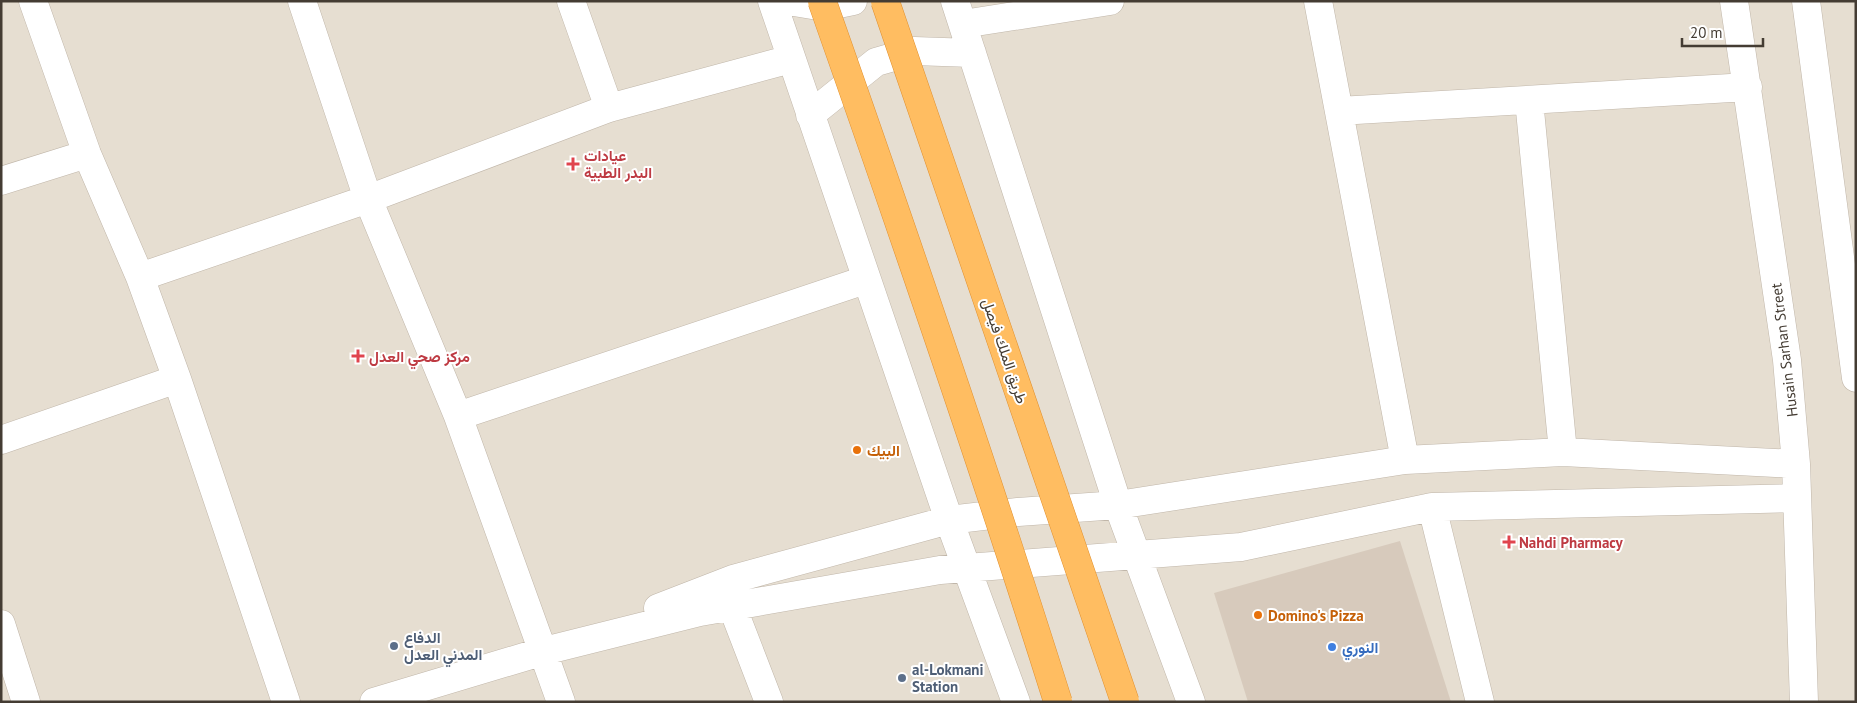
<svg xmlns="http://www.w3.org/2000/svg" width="1857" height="703" font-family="'PT Sans',Vazirmatn,sans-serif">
  <rect width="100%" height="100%" fill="#f2ece3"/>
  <path fill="#e6ded1" d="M1,1H1856V702H1Z"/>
  <path fill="#d7cabc" d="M1400,541L1451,702H1248L1214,593Z"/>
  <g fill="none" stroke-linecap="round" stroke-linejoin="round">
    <defs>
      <path id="minor" d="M33,1L87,154L140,277L177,379L286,702
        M302,1L368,199L458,416L561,702
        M571,1L609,108
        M772,1L949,520L1016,702
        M788,1L824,7L853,1
        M955,1L1118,505L1191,702
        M1318,1L1405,460
        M1734,1L1787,360L1796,464L1804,702
        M1806,1L1856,378
        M963,24L1110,1
        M1529,100L1563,452
        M1339,111L1748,87
        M810,115L876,62L914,51L972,53
        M1,181L87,154
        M140,277L368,199L609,108L791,59
        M458,416L865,280
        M1,440L177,379
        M1432,507L1480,702
        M732,606L769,702
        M658,608L733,579L949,520L1018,512L1118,505L1405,460L1563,452L1796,464
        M1,624L26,702
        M374,702L544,651L700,612L940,570L1241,547L1432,507L1797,498"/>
    </defs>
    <use href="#minor" stroke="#c0b6a9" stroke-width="29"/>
    <use href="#minor" stroke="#fff" stroke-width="28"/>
    <defs>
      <path id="highway-bridge" d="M822,1C904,234 984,467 1058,702
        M885,1L1125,702"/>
    </defs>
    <use href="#highway-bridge" stroke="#e09030" stroke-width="29" stroke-linecap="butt"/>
    <use href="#highway-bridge" stroke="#ffbd61" stroke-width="28"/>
  </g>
  <g fill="#e0444e" stroke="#fff" stroke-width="2">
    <path d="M570.5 156.5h5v5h5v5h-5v5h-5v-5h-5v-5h5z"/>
    <path d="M355.5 348.5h5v5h5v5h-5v5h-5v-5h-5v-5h5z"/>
    <path d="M1506.5 534.5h5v5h5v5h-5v5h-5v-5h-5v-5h5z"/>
  </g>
  <g fill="#e8710a" stroke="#fff" stroke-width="2">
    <circle cx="857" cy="450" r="5"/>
    <circle cx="1258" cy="615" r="5"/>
  </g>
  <g fill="#5c6f8a" stroke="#fff" stroke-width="2">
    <circle cx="394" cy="646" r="5"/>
    <circle cx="902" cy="678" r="5"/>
  </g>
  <circle fill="#3f7fe0" stroke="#fff" stroke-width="2" cx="1332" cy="647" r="5"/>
  <g text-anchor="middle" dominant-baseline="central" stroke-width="4" stroke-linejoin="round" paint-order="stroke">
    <g font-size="15" font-weight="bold" fill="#be3a42" stroke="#fff" text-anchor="start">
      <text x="584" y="155">عيادات<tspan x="584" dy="17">البدر الطبية</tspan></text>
      <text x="369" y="356">مركز صحي العدل</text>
      <text x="1519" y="542">Nahdi Pharmacy</text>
    </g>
    <g font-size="15" fill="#443c33" stroke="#fff">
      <text transform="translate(1784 350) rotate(-97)">Husain Sarhan Street</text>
      <text transform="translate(1005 351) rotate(71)">طريق الملك فيصل</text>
    </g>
    <g font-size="15" font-weight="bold" fill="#c56008" stroke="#fff" text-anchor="start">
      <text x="867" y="450">البيك</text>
      <text x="1268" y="615">Domino's Pizza</text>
    </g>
    <g font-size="15" font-weight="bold" fill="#4e5e75" stroke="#fff" text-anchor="start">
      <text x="404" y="637">الدفاع<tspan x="404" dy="17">المدني العدل</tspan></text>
      <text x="912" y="669">al-Lokmani<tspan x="912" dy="17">Station</tspan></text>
    </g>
    <g font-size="15" font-weight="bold" fill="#366cbe" stroke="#fff" text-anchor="start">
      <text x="1342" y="647">النوري</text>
    </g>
  </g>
  <rect width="1857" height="703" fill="none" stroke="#443c33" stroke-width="5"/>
  <path d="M1682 38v8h81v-8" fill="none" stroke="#443c33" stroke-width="2.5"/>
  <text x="1690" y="38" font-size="15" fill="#443c33" stroke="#ffffff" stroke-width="4" paint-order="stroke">20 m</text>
</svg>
